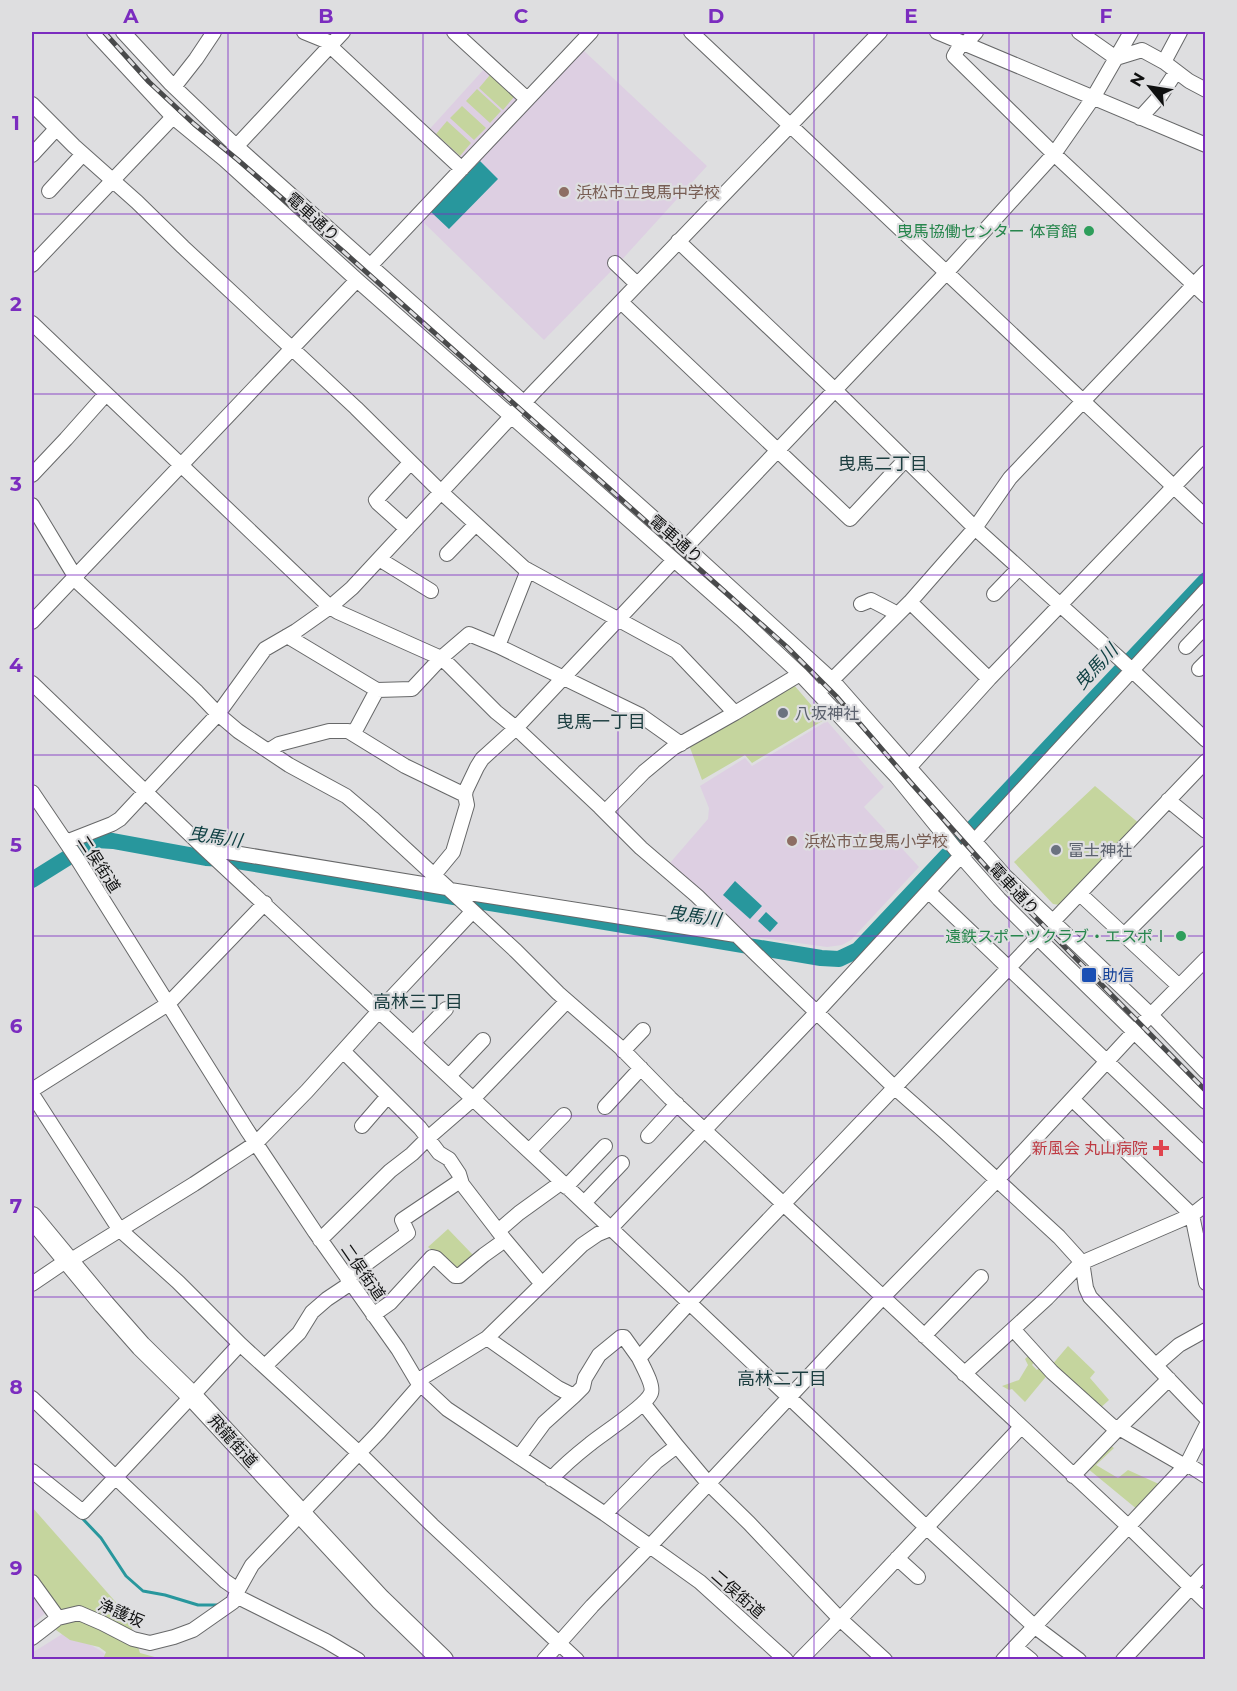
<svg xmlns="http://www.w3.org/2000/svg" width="1237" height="1691" font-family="Montserrat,'Noto Sans JP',sans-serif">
  <rect width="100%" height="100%" fill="#dedee0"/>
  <path fill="#ddcfe2" d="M582,49L707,166L618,264L544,340L420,219Z
    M485,68L520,100L461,164L427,132Z
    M827,721L884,787L864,807L919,867L851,940L842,945L827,947L747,936L669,864L708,819L709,808L700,786L745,758L752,766Z
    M32,1587L48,1611L32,1624Z
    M67,1631L101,1651L111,1659L32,1660V1653Z"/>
  <path fill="#c5d59e" d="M490,75L514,97L503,110L479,88Z
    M477,89L501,111L490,123L466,101Z
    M462,106L486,128L474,140L450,118Z
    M447,121L471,143L460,156L436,134Z
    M794,685L824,720L752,763L745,755L702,780L689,745Z
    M1095,786L1141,825L1060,905L1053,904L1014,862Z
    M448,1229L473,1255L457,1270L446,1262L428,1247Z
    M1068,1346L1095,1372L1090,1378L1109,1400L1097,1411L1051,1366Z
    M1032,1352L1036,1360L1032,1365L1037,1370L1042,1365L1049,1373L1025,1402L1012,1389L1009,1390L1002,1386L1019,1380L1028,1365L1025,1359Z
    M1109,1445L1114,1448L1096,1465L1118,1478L1128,1470L1161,1485L1138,1510L1087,1468Z
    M32,1507L128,1616L140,1653L162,1659H103L106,1652L99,1647L70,1640L56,1630L58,1610L32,1576Z"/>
  <path fill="#28979d" d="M480,161L498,179L449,229L431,212Z
    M735,881L762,906L750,919L723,895Z
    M766,912L778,923L770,932L758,921Z"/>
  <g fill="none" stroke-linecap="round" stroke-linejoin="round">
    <path stroke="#28979d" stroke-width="3" d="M81,1517L101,1538L126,1576L143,1591L165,1595L198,1605H220"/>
    <path stroke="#28979d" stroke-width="16" d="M32,880L96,840L113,841L206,858L225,859C424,893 623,925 821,958L839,959L858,950L1206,580"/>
    <defs>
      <path id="minor" d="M94,32L173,117L224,159L357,280L741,619L800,674L897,777L961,856L999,899L1037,937L1206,1102
        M123,32L171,84L236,146L686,547L832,680L1005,876L1151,1015L1206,1072
        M304,32L331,43
        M454,32L527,99
        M691,32L1206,517
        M937,32L1206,145
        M1079,32L1116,58L1142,50L1164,62L1189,81L1206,90
        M962,42L954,56L1054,154L1206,296
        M965,44L976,32
        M329,45L462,169
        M1164,62L1180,32
        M174,87L196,59L214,32
        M32,104L74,146L137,202L183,247L356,408L441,492L524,568L676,651L735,713L800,674
        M1140,118L1161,95L1176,72
        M232,151L343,32
        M32,155L56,129
        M49,191L83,154
        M678,241L835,390L975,528L1120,659L1206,740
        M615,263L637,284
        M32,265L173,117
        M370,266L591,32
        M621,302L850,519L905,460
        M32,323L330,607L338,612L441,658L449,665L496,712L516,728L600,807L641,848L697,896L757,955L894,1087L945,1132L1059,1237L1078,1258L1083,1268L1086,1288L1090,1297L1206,1418
        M32,475L66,439L106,394
        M32,505L79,583L197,692L218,714L238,731L289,765L346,796L372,818L516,951L558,993L621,1048L670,1098L1128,1526L1206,1602
        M407,529L378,503L376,500L410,463
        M686,547L946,273L1054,154L1093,98L1131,32
        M447,554L476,524
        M379,559L431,591
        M994,594L1019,568
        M910,602L989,679
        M861,604L871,600L898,614
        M32,622L357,280
        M287,636L377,690
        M498,646L528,570
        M1186,647L1206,626
        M1199,669L1206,662
        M32,683L204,848L546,1167L926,1527L1034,1626L1079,1660
        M826,686L910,602L975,528L1010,478L1206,272
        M354,733L377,690L412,689L441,658L469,634L498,646L640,715L681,744
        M268,751L279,744L329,731H348L405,766L465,795
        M903,772L914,762L989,679L1206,453
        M32,792L78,860L247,1130L315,1232L398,1349L417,1381L447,1409L605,1514L700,1582L786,1660
        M1168,800L1206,831
        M605,812L644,772L673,748L735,713
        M66,842L112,824L120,819L218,714L265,649L296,631L330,607L352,588L533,393L880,32
        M204,848L447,888
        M434,875L453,852L467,805L465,795L466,790L477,767L482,759L516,728L674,560
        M450,890L736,935
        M929,892L1206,1156
        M1080,894L1179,986
        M1124,935L1206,853
        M413,1043L446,1009
        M343,1051L420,1128L439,1153L449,1159L459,1174L462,1184
        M623,1051L643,1030
        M449,1076L483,1040
        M32,1090L168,1004L265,903
        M32,1094L119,1229L178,1282L240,1344L192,1396
        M1072,1099L1192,1215L1206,1283
        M605,1107L641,1068
        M362,1126L388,1096
        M648,1136L677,1104
        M529,1151L564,1115
        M566,1187L605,1146
        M584,1203L622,1163
        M498,1231L519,1213L562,1182
        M320,1240L390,1171L412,1154L428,1138L473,1099L567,1001
        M347,1278L408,1233L402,1220L457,1183L462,1184L505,1240
        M32,1284L60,1265L68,1262L194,1184L256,1143L307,1091L379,1011L472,912
        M373,1315L390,1303L432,1257L436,1258L455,1276H459L484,1255L505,1240L542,1284
        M1013,1329L1052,1372L1112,1426L1119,1428L1185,1466
        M924,1336L981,1277
        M487,1338L558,1388L574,1396L583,1387L585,1378L599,1355L621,1337H624L639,1358
        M240,1344L359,1453L432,1525L577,1660
        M1156,1365L1179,1345L1206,1330
        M265,1366L299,1333L312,1312L327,1299L351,1283
        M964,1374L1047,1298L1081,1263L1192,1215L1206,1204
        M417,1381L487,1338L582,1245L598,1234L610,1229L816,1013L1206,590
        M32,1398L190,1548L225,1581L238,1590
        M677,1446L708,1483L749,1523L840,1619L885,1660
        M519,1457L544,1423L574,1396
        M1187,1464L1206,1476
        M32,1471L83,1512L185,1403
        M1073,1476L1119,1428L1169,1379
        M551,1479C563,1466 576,1455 590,1444C602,1434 646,1406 651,1393C654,1385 642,1365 639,1358L689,1303L1206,761
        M605,1514L656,1462L677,1446L643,1403
        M897,1558L918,1577
        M32,1582L58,1618
        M236,1596L326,1641L358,1660
        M58,1618L79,1613L102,1623L133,1639L150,1643L174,1637L193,1630L233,1602L238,1590L252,1565L379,1432L421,1384
        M32,1638L58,1618
        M1015,1647L1031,1660
        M544,1660L592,1606L650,1546L883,1297L997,1180L1134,1032L1206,959
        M800,1660L840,1619L1021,1427
        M1003,1660L1187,1464L1206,1426
        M1123,1660L1206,1571"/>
      <path id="highway" d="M32,1217L104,1304L141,1346L192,1396L380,1599L443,1660"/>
    </defs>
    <use href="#minor" stroke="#676869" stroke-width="16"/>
    <use href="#highway" stroke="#676869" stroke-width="22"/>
    <use href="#minor" stroke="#fff" stroke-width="14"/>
    <use href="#highway" stroke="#fff" stroke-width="20"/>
    <defs>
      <path id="rail" d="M104,32L149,82L194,124L238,160L345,253L787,647L836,696L912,784L990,871L1206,1091"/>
    </defs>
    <use href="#rail" stroke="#494a4b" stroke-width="5"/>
    <use href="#rail" stroke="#dedee0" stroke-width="3" stroke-dasharray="9" stroke-linecap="butt"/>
  </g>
  <path fill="none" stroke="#7b2cbf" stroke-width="1.5" stroke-opacity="0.55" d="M228,32V1660M423,32V1660M618,32V1660M814,32V1660M1009,32V1660M32,214H1206M32,394H1206M32,575H1206M32,755H1206M32,936H1206M32,1116H1206M32,1297H1206M32,1477H1206"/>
  <g fill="#8d6e63" stroke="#dedee0" stroke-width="2">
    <circle cx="564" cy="192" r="6"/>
    <circle cx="792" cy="841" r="6"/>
  </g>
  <g fill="#2e9e5b" stroke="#dedee0" stroke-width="2">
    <circle cx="1089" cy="231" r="6"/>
    <circle cx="1181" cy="936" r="6"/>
  </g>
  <g fill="#6b7280" stroke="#dedee0" stroke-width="2">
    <circle cx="783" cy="713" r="6"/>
    <circle cx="1056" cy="850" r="6"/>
  </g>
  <rect fill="#1a4fb4" stroke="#dedee0" stroke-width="2" x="1081" y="967" width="16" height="16" rx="3"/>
  <path fill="#e0444e" stroke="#dedee0" stroke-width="2" d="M1158 1139h6v6h6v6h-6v6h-6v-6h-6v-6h6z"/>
  <g text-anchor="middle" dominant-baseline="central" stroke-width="4.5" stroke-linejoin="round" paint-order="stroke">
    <g font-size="16" fill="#785e54" stroke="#dedee0" text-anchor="start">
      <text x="576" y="192">浜松市立曳馬中学校</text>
      <text x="804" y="841">浜松市立曳馬小学校</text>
    </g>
    <g font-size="16" fill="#0f1010" stroke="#dedee0">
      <text transform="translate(313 217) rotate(42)">電車通り</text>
      <text transform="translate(676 539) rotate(41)">電車通り</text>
      <text transform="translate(99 864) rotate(57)">二俣街道</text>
      <text transform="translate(1014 889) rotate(47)">電車通り</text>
      <text transform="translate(363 1272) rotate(55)">二俣街道</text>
      <text transform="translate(233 1441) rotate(48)">飛龍街道</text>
      <text transform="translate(738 1594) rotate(41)">二俣街道</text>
      <text transform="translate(121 1613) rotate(23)">浄護坂</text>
    </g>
    <g font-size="16" fill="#27864d" stroke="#dedee0" text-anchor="end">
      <text x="1077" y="231">曳馬協働センター 体育館</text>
      <text x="1169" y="936">遠鉄スポーツクラブ・エスポⅠ</text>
    </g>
    <g font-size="16" fill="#5b616d" stroke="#dedee0" text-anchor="start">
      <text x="795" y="713">八坂神社</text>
      <text x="1068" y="850">冨士神社</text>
    </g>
    <g font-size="16" fill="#164399" stroke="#dedee0" text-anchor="start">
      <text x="1102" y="975">助信</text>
    </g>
    <g font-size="16" fill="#be3a42" stroke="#dedee0" text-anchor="end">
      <text x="1148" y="1148">新風会 丸山病院</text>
    </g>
    <g font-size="18" fill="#1c3e40" stroke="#dedee0">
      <text x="883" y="464">曳馬二丁目</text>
      <text x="601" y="722">曳馬一丁目</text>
      <text x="418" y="1002">高林三丁目</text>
      <text x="782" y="1379">高林二丁目</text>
    </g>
    <g font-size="18" font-style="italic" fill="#0d3e41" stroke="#dedee0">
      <text transform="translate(1096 667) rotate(-47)">曳馬川</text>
      <text transform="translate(215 837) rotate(9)">曳馬川</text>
      <text transform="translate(694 916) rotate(9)">曳馬川</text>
    </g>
  </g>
  <rect width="1237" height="1691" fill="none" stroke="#dedee0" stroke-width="66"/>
  <g transform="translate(1150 87) rotate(300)" stroke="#dedee0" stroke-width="4.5" paint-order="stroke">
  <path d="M0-4.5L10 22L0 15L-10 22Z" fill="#0f1010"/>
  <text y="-9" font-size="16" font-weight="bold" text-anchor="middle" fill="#0f1010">N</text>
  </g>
  <rect x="33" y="33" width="1171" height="1625" fill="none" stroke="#7b2cbf" stroke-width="2"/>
  <g font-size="20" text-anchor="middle" font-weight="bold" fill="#7b2cbf">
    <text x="131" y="23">A</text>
    <text x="326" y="23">B</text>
    <text x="521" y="23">C</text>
    <text x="716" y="23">D</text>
    <text x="911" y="23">E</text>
    <text x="1106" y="23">F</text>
    <text x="16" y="130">1</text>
    <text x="16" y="311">2</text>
    <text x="16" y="491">3</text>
    <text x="16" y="672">4</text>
    <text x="16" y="852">5</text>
    <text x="16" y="1033">6</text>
    <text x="16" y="1213">7</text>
    <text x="16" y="1394">8</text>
    <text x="16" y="1575">9</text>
  </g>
</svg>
